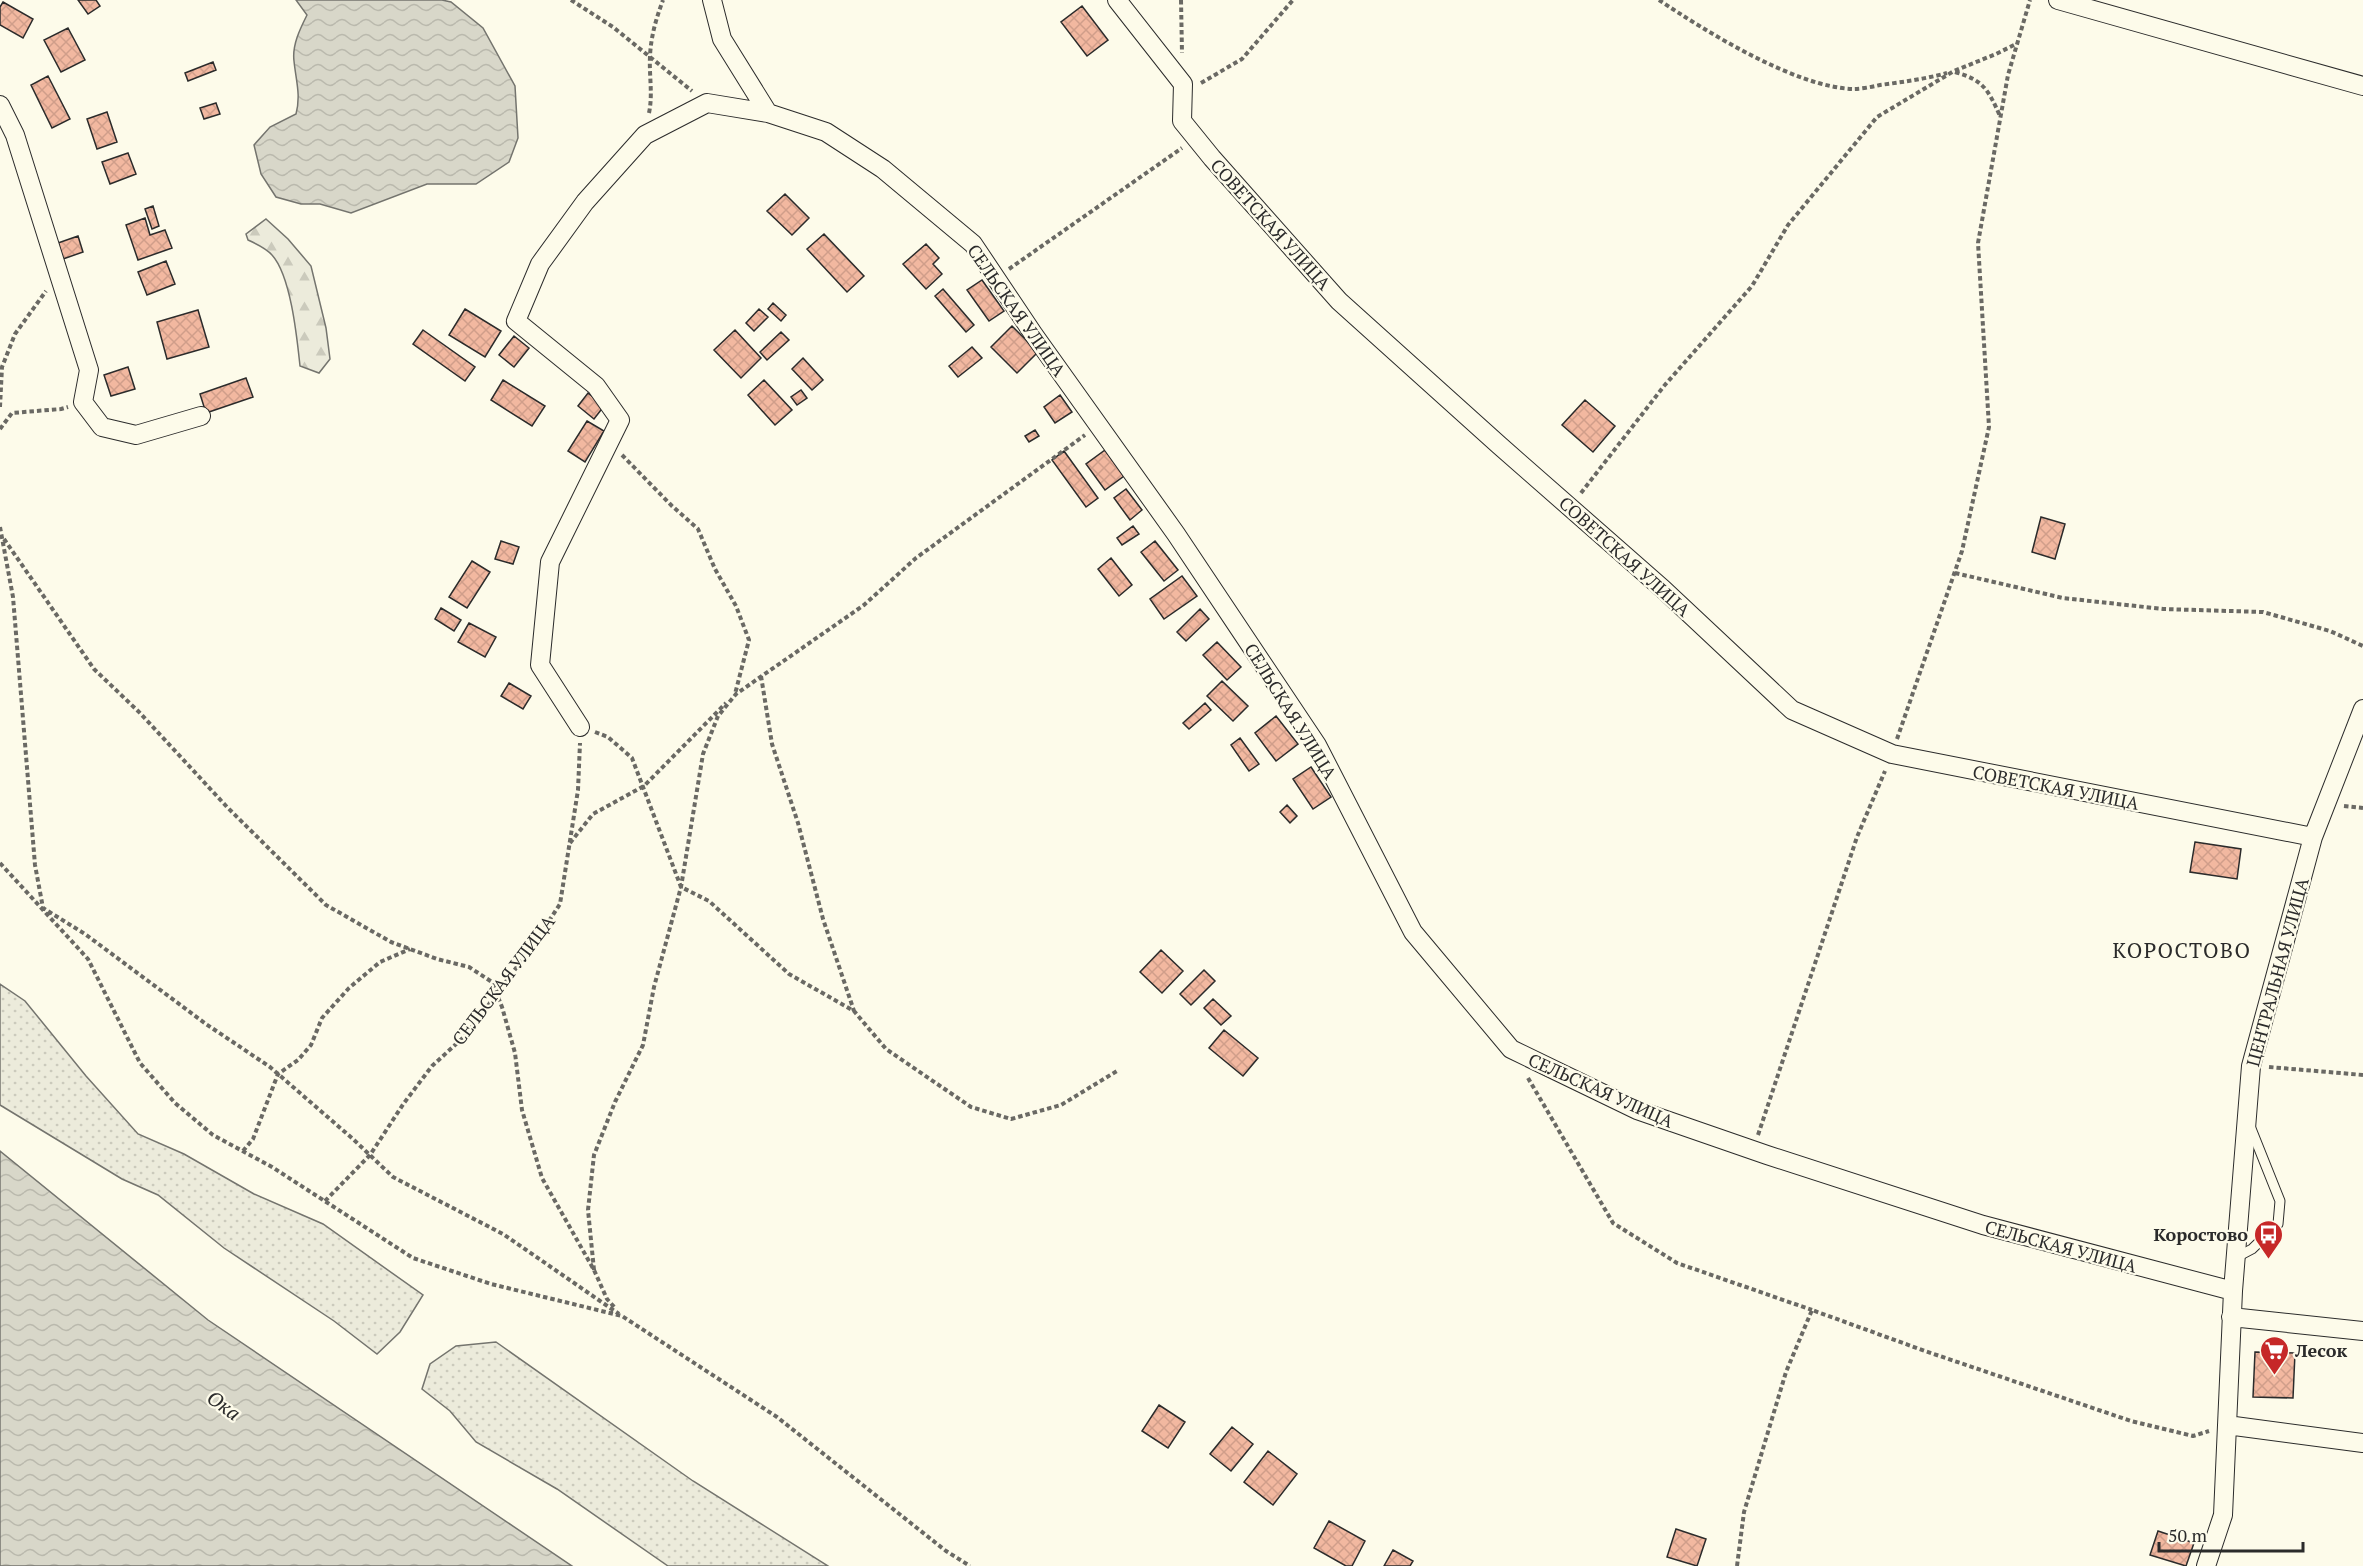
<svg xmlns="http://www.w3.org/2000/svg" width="2363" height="1566" font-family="'PT Serif',serif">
  <defs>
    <pattern id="grass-dots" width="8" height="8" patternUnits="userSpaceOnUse" patternTransform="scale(1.5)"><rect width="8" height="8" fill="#ecebdb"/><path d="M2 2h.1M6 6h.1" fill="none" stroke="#cbcabc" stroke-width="1.8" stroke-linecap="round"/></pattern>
    <pattern id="forest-firs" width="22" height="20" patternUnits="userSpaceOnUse" patternTransform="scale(1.5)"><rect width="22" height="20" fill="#ecebdb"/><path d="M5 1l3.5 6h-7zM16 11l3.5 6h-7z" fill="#cbcabc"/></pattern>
    <pattern id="water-waves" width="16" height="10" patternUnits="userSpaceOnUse" patternTransform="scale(1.5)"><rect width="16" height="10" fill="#d8d7c9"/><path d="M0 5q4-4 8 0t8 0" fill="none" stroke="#bab9ad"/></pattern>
    <pattern id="building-cross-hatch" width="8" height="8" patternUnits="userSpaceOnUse" patternTransform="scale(1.5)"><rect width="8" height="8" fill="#f2b8a0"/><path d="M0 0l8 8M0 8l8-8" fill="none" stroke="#d09e8a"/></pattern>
  </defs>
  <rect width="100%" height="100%" fill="#fdfbea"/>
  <path fill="url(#grass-dots)" stroke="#74746e" stroke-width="1.5" d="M0,984L25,1001L86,1076L138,1134L184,1154L254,1194L323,1224L423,1295L400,1332L377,1354L334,1321L224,1248L158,1195L122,1179L0,1105Z
    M496,1342L693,1481L828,1566H668L557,1489L476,1442L450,1411L422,1389L430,1364L456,1346Z"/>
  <path fill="url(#forest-firs)" stroke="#74746e" stroke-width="1.5" d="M266,219L288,239L311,266L326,328L330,359L319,373L300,366C297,338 291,276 272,255C266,248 257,244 248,240L246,234Z"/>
  <path fill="url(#water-waves)" stroke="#74746e" stroke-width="1.5" d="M296,0H442L451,2L483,28L515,86L518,138L509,162L476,184H427L351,213L320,204H301L276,197L261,174L254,145L270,127L296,114C301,95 296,81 294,61C292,45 300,29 307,15Z
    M0,1151L208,1320L572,1566H0Z"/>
  <path fill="url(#building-cross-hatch)" stroke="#2b2b2b" stroke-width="1.5" d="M78,0H96L100,6L88,14Z
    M3,2L33,19L23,38L0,25V7Z
    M1082,6L1108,40L1087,56L1061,22Z
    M68,28L85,60L61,72L44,40Z
    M213,62L216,70L188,81L185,73Z
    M48,76L70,119L52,128L31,85Z
    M216,103L220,114L204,119L200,108Z
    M107,112L117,142L97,149L87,119Z
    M128,153L136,174L110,184L102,162Z
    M785,194L809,218L792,235L767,211Z
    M153,206L159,226L152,229L145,209Z
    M145,218L150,235L165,230L172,248L138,260L126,225Z
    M824,234L864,276L847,292L807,249Z
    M78,236L83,252L63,259L58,243Z
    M926,244L939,258L933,264L942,274L926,289L903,264Z
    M166,261L175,284L147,295L138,272Z
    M982,280L1004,311L989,321L967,290Z
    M943,289L974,325L966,332L935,296Z
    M773,303L786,315L781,321L768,309Z
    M465,309L501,331L485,357L449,335Z
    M759,309L768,317L754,331L746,323Z
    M198,310L209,347L167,359L157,322Z
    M1012,326L1038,352L1017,373L991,347Z
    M423,330L475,367L465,381L413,344Z
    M735,330L761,358L741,378L714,350Z
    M781,332L789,340L767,360L760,352Z
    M514,336L529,348L514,367L499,355Z
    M972,347L982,358L958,377L949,366Z
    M803,358L823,380L812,390L792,369Z
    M128,367L135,389L111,396L104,375Z
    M246,378L253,397L206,413L200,394Z
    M503,380L545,406L532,426L491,400Z
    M764,380L792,410L775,425L748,395Z
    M801,390L807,398L797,405L791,397Z
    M588,393L604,406L594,419L578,406Z
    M1060,395L1072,412L1055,423L1044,407Z
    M1585,400L1615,426L1593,452L1562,425Z
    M587,421L604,431L585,462L568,451Z
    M1035,430L1039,436L1029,442L1025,436Z
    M1105,450L1124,476L1105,490L1086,464Z
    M1064,451L1098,498L1086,507L1052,460Z
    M1126,489L1142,510L1130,520L1114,498Z
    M2041,517L2065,524L2055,559L2032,552Z
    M1133,526L1139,534L1122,545L1117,538Z
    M501,541L519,547L513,564L495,559Z
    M1155,541L1178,570L1164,581L1141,552Z
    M1111,558L1132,585L1119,596L1098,569Z
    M472,561L490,572L467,608L449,597Z
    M1182,576L1197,596L1164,619L1150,599Z
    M441,608L461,620L454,631L435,619Z
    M1200,609L1209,619L1186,641L1177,632Z
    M469,623L496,637L485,657L458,642Z
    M1217,642L1241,667L1227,680L1203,655Z
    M1222,681L1248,706L1233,721L1207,696Z
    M509,683L531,696L523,709L501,696Z
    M1205,703L1211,710L1189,729L1183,723Z
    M1276,716L1298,744L1276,761L1255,733Z
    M1240,738L1259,764L1249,771L1231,745Z
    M1311,767L1331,797L1313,809L1293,779Z
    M1287,805L1297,816L1290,823L1280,812Z
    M2195,842L2241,849L2237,879L2190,872Z
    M1161,950L1183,971L1162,993L1140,972Z
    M1204,970L1215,981L1191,1005L1180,994Z
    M1213,999L1231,1016L1221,1025L1204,1008Z
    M1224,1030L1258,1058L1243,1076L1209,1048Z
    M2255,1352L2295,1353L2293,1398L2253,1397Z
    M1159,1405L1185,1422L1168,1448L1142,1431Z
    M1232,1427L1253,1444L1231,1471L1210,1454Z
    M1268,1451L1297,1474L1273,1505L1244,1482Z
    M1329,1521L1365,1541L1352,1566H1346L1314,1548Z
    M1676,1529L1706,1539L1697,1566L1667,1557Z
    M2158,1531L2194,1543L2186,1566L2150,1555Z
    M1393,1550L1413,1561L1410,1566H1384Z"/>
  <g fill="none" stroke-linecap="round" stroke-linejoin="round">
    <defs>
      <path id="lane" d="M2235,1258L2252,1249L2278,1224L2280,1201L2250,1126"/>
      <path id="street" d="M712,0L722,39L768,113
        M1117,0L1183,84L1182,121L1212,158L1339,301L1499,445L1663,589L1792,710L1892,754L2313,837
        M2058,0L2363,86
        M0,105L15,135L89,370L83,402L102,427L136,435L201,416
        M580,727L540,665L550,562L620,420L596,386L516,321L540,264L585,202L645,135L707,103L768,113L826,132L883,169L973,244L1034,335L1176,534L1317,745L1413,932L1511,1049L1637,1110L1767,1155L1983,1225L2233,1291
        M2231,1317L2363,1331
        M2227,1425L2363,1443
        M2206,1566L2223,1515L2233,1291L2251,1066L2313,837L2363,709"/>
    </defs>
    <use href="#lane" stroke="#2b2b2b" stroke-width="11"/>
    <use href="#street" stroke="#2b2b2b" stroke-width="20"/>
    <path stroke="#6a6964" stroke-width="4" stroke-dasharray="4.5 3" stroke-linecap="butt" d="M571,0L613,27L692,91
      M1181,0L1182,53
      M1659,0C1707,32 1795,87 1853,89C1861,89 1871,87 1880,85C1903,82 1925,79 1947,73
      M1955,72C1983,80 1988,89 2000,116
      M1201,83L1242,59L1293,0
      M649,113C653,94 649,76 650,56C651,36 656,19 663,0
      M1009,269L1182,148
      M0,407L2,367L15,334L46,291
      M0,429L12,413L61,409L68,407
      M622,455L672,506L698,529L715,569L736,606L749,640L735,694
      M1581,493L1664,386L1752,286L1788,225L1877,117L1954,71L1996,54L2016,44
      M0,527L13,597L35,865L43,908L85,934L206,1024L270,1067L353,1139L393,1177L503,1234L619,1314
      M4,539L94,669L139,712L227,807L326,905L391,942L437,959L469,967L492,982L502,1007L515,1053L522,1110L542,1178L594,1270L607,1299L616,1309
      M1955,573L2063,598L2163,609L2263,612L2330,631L2363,646
      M761,676L772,744L798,823L823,919L854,1011
      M595,732L608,737L632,758L681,887L709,901L789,974L854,1011L886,1049L971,1107L1011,1119L1061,1105L1117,1071
      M1897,739L1962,551L1989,427L1978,243L2008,75L2030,0
      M2344,806L2363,808
      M570,843L593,814L644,786L726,703
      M0,863L88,959L140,1063L175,1103L213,1135L272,1167L413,1258L491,1284L622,1316L777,1417L946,1551L970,1566
      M2269,1067L2363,1075
      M1528,1078L1613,1223L1677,1263L1812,1310
      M1758,1135L1857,837L1885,771
      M243,1151L253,1139L278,1074L298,1060L311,1045L322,1018L349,988L380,962L410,949
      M325,1201L370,1155L404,1103L432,1066L466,1035L534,944L560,904L578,790L580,743
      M594,1270L588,1210L594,1155L615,1102L643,1045L654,987L681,887L703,754L718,716L736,694L864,605L916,558L1085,435
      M1737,1566L1744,1512L1786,1372L1812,1310L1925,1351L2131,1421L2193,1436L2209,1431"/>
    <use href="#lane" stroke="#fdfbea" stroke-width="9"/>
    <use href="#street" stroke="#fdfbea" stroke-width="18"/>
  </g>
  <defs>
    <symbol id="bus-pin" viewBox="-11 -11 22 30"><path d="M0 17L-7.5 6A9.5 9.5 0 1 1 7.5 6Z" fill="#c62828" stroke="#fdfbea"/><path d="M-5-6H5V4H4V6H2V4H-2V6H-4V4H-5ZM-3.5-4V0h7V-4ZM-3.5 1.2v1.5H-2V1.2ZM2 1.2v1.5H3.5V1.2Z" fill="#fff"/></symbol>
    <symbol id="supermarket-pin" viewBox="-11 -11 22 30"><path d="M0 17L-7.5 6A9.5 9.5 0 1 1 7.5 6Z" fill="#c62828" stroke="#fdfbea"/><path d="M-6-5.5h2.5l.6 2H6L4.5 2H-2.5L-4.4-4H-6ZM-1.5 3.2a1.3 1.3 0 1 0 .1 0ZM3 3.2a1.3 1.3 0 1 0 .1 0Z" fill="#fff"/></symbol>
  </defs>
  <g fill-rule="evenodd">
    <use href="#bus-pin" x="2252" y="1218" width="33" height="45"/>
    <use href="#supermarket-pin" x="2258" y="1334" width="33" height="45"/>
  </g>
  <g text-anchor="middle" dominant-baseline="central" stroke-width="4.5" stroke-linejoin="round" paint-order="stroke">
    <g font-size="18" fill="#2b2b2b" stroke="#fdfbea">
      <text transform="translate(1271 224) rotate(48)">СОВЕТСКАЯ УЛИЦА</text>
      <text transform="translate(1017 310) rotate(55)">СЕЛЬСКАЯ УЛИЦА</text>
      <text transform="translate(1625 556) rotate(42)">СОВЕТСКАЯ УЛИЦА</text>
      <text transform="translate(1291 711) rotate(58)">СЕЛЬСКАЯ УЛИЦА</text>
      <text transform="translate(2056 787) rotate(11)">СОВЕТСКАЯ УЛИЦА</text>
      <text transform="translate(2277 972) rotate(-75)">ЦЕНТРАЛЬНАЯ УЛИЦА</text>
      <text transform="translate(503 980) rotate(-53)">СЕЛЬСКАЯ УЛИЦА</text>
      <text transform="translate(1601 1090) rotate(24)">СЕЛЬСКАЯ УЛИЦА</text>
      <text transform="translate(2061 1246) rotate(15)">СЕЛЬСКАЯ УЛИЦА</text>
    </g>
    <g font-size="18" font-weight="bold" fill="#2b2b2b" stroke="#fdfbea" text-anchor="end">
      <text x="2248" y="1234">Коростово</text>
      <text x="2295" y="1350" text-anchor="start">Лесок</text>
    </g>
    <g font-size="20" font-style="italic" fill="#2b2b2b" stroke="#fdfbea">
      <text transform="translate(224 1405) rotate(36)">Ока</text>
    </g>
    <g font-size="21" letter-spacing="1.5" fill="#2b2b2b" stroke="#fdfbea">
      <text x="2182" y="950">КОРОСТОВО</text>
    </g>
  </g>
  <path d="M2159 1542v9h144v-9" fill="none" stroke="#2b2b2b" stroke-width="3"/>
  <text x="2168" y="1542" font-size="18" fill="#2b2b2b" stroke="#fdfbea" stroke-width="4.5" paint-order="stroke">50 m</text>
</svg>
